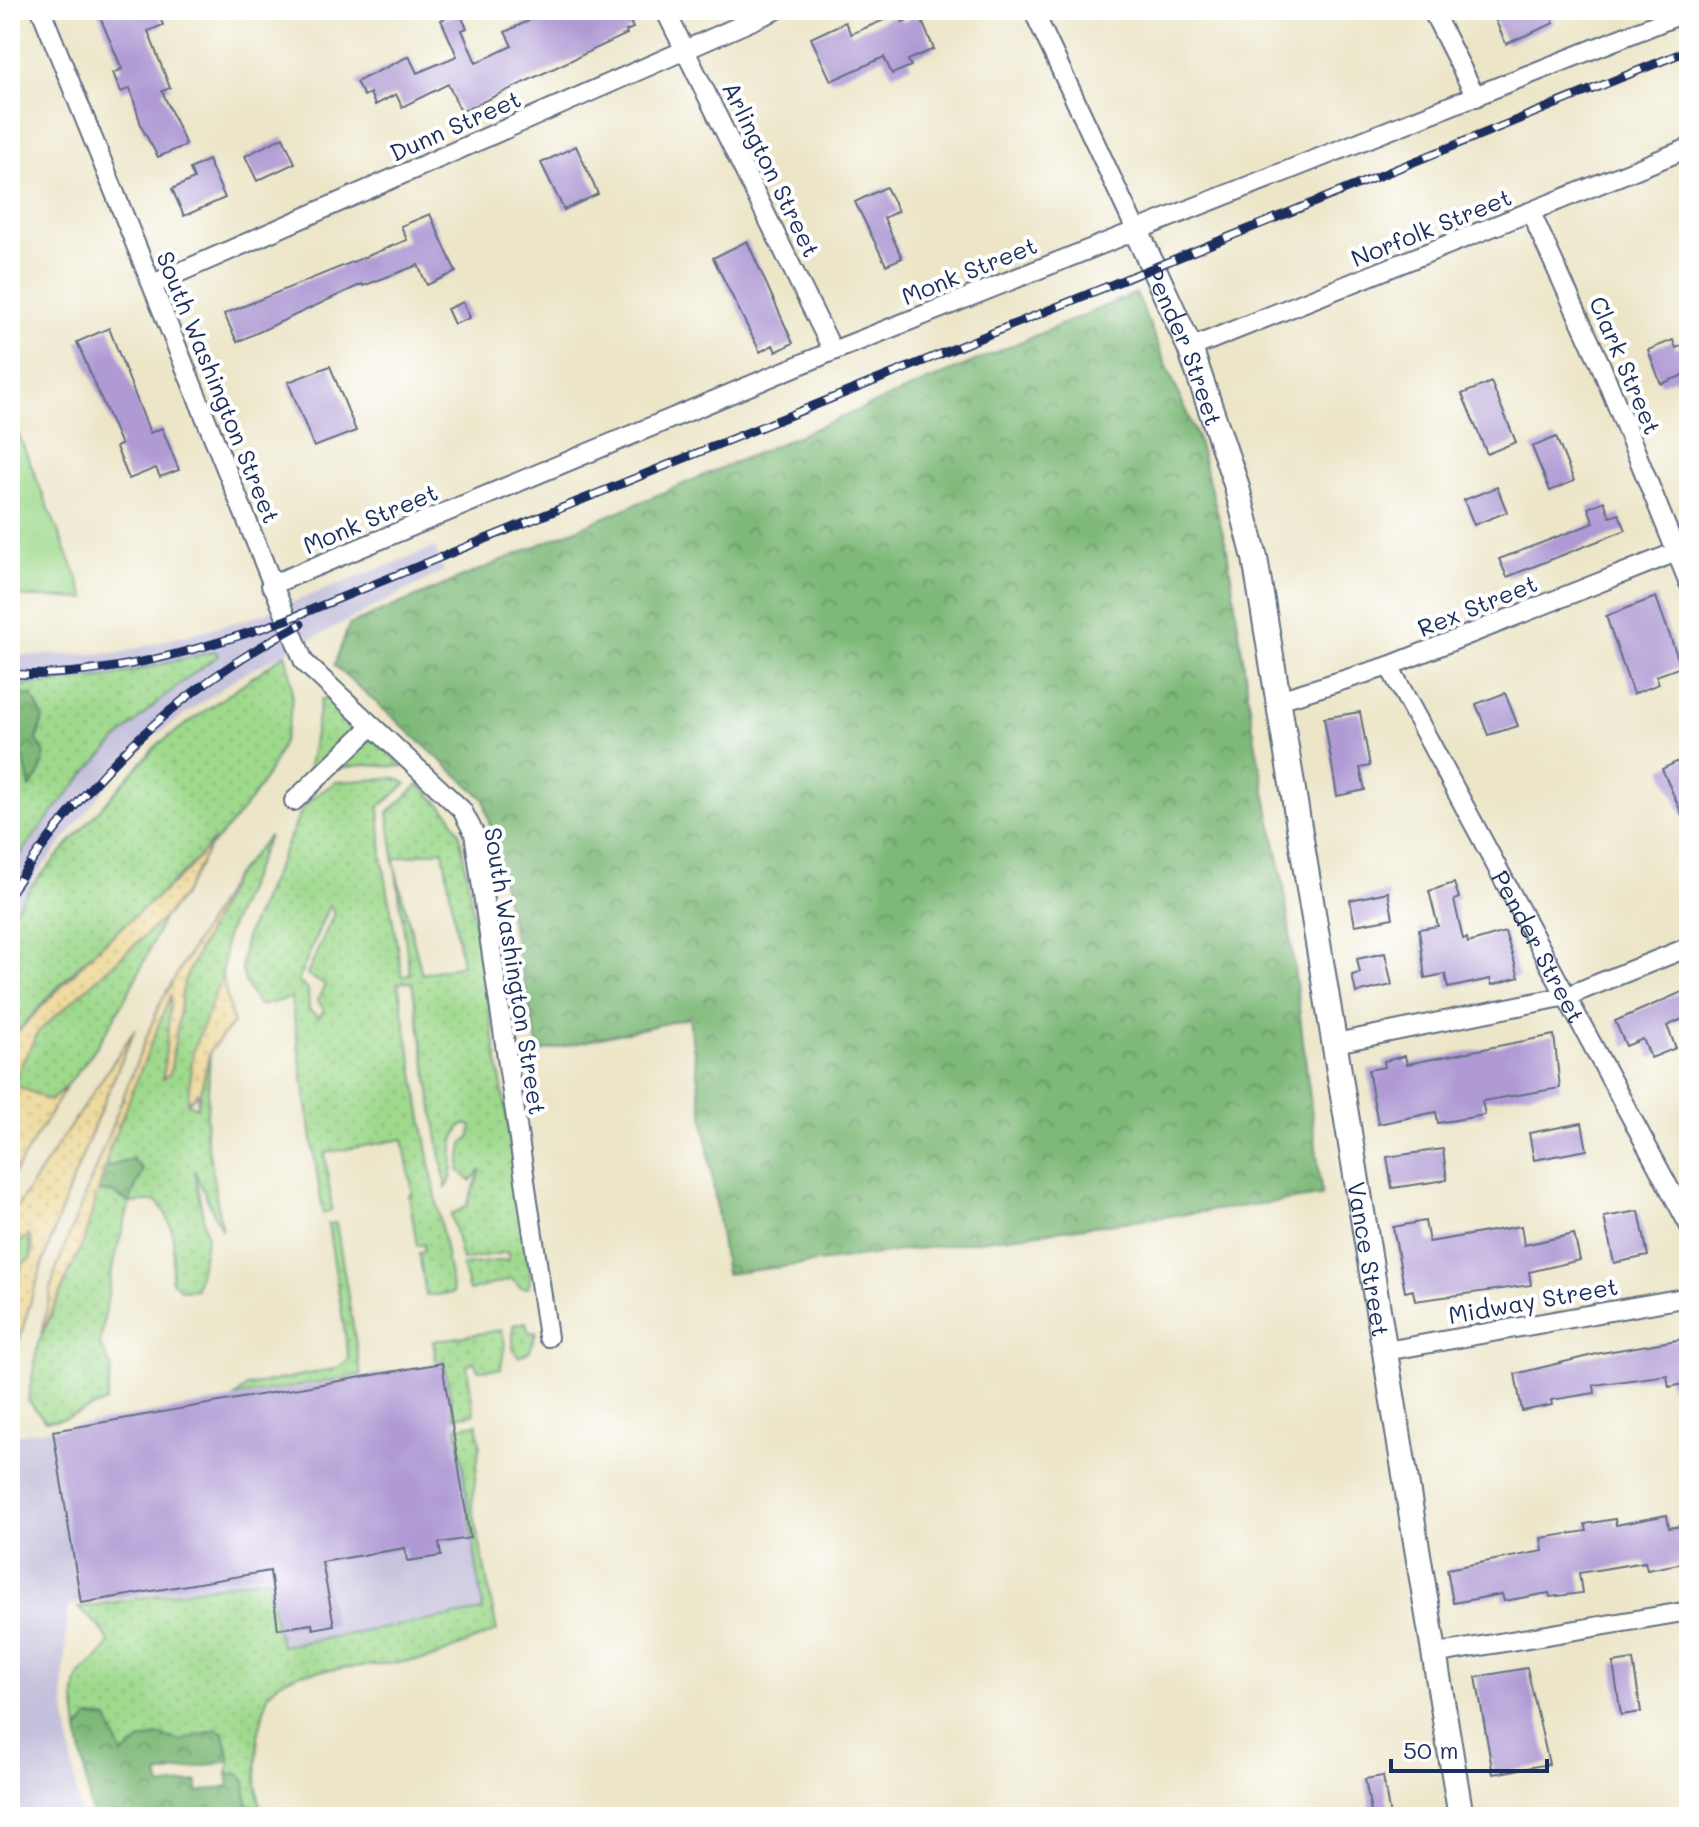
<svg xmlns="http://www.w3.org/2000/svg" width="1699" height="1827" font-family="Mali,sans-serif">
  <defs>
    <pattern id="grass-dots" width="8" height="8" patternUnits="userSpaceOnUse" patternTransform="scale(2)"><rect width="8" height="8" fill="#9ed98c"/><path d="M2 2h.1M6 6h.1" fill="none" stroke="#88bb7b" stroke-width="1.8" stroke-linecap="round"/></pattern>
    <pattern id="forest-crowns" width="20" height="18" patternUnits="userSpaceOnUse" patternTransform="scale(2)"><rect width="20" height="18" fill="#7eb978"/><path d="M2 6a3 3 0 1 1 6 0M12 15a3 3 0 1 1 6 0" fill="none" stroke="#669766"/></pattern>
    <pattern id="sand-dots" width="8" height="8" patternUnits="userSpaceOnUse" patternTransform="scale(2)"><rect width="8" height="8" fill="#eeda9e"/><path d="M2 2h.1M6 6h.1" fill="none" stroke="#ccbb8a" stroke-width="1.8" stroke-linecap="round"/></pattern>
  </defs>
  <rect width="100%" height="100%" fill="#fff"/>
  <filter id="ink" filterUnits="userSpaceOnUse"><feTurbulence type="fractalNoise" baseFrequency=".0125" numOctaves="2"/><feDisplacementMap in="SourceGraphic" scale="16" xChannelSelector="R" yChannelSelector="G"/><feConvolveMatrix kernelMatrix="1 2 1 2 8 2 1 2 1" color-interpolation-filters="sRGB"/></filter>
  <filter id="wash" filterUnits="userSpaceOnUse"><feTurbulence type="fractalNoise" baseFrequency=".006" numOctaves="4" result="noise"/><feDisplacementMap in="SourceGraphic" scale="32" xChannelSelector="R" yChannelSelector="G"/><feGaussianBlur stdDeviation="1.8" result="paint"/><feColorMatrix in="noise" values="0 0 0 0 0 0 0 0 0 0 0 0 0 0 0 0 0 1.4 0 .05"/><feComposite in="paint" operator="in"/></filter>
  <g filter="url(#wash)">
    <rect width="100%" height="100%" fill="#ece5c7"/>
    <path fill="#c5c0db" d="M435,547L444,571L239,676L137,748L35,876L10,918V656L119,653L254,617Z
      M449,1363L486,1615L279,1645L267,1578L68,1605L63,1693L80,1817H10V1436Z"/>
    <path fill="url(#grass-dots)" stroke="#5c8475" stroke-width="2" fill-rule="evenodd" d="M216,651L218,656C134,713 70,786 10,868V764L24,757L30,786L37,740L32,695L10,696V687L109,677Z
      M285,654C326,771 174,879 99,947C67,975 39,1008 10,1040V917L32,885L157,745Z
      M327,698L356,726L350,739L307,778L321,699Z
      M372,737L404,767L364,765L339,768Z
      M396,778L407,784L379,807L382,856L402,976L410,975L388,813L419,784L450,814L460,835L529,1250C528,1264 533,1275 528,1288L520,1287L512,1279L469,1291L462,1265L508,1260V1252L462,1260L451,1214L466,1207L481,1170L470,1181L459,1170L463,1143L471,1136L472,1126L463,1124C444,1146 460,1171 446,1188L412,982L398,983L453,1293L426,1296L419,1253L424,1252V1244L417,1246L409,1195L413,1194L403,1139L325,1153L332,1209L323,1214L291,998L259,1006C240,979 237,965 248,932L305,803L336,782ZM443,850L462,965L422,974L393,859ZM329,905L334,913L307,975L325,985L317,1001L324,1009L319,1017L309,1010L308,990L298,981Z
      M269,836L226,936L222,976L188,1103L197,1107L210,1051L206,1134L222,1231L194,1170L207,1237L196,1289L181,1290L171,1280C174,1251 178,1223 156,1201L130,1203L113,1264L100,1345L112,1369L106,1402L63,1419L45,1421L28,1400L38,1344L84,1240L96,1191L112,1192L132,1159L103,1169L111,1145L172,989L163,1078L170,1074L184,981L233,878Z
      M163,919C139,976 97,1061 50,1101L11,1083L38,1032Z
      M336,1223L361,1375L235,1397L248,1386L338,1368L349,1360L328,1224Z
      M29,1235L31,1259L22,1264L11,1308L16,1326L10,1342V1250Z
      M526,1322L529,1332H536L530,1351L519,1357L513,1349V1325Z
      M502,1330L505,1343L501,1369L478,1370L474,1361L467,1366L474,1414L454,1417L444,1361H436L433,1341Z
      M477,1424L480,1443L472,1504L497,1631L429,1659L301,1673L280,1682L268,1694L258,1736L256,1781L262,1817H249L241,1774H227L230,1761L217,1729L181,1741L159,1735L140,1741L122,1755L108,1719L90,1717L78,1731C77,1714 69,1683 84,1670C94,1661 103,1656 109,1642L102,1629L78,1608L266,1578L281,1646L483,1611L457,1427Z"/>
    <path fill="url(#forest-crowns)" stroke="#4c746b" stroke-width="2" d="M1136,293L1197,437L1227,549L1255,741L1284,886L1322,1196L726,1274L689,1018L539,1052L484,799L334,665L349,625Z
      M32,695L43,718L37,740L45,754L39,776L30,788L24,758L10,764V696Z
      M132,1159L143,1170L129,1203L112,1192L96,1191L103,1169Z
      M89,1717L108,1719L122,1755L140,1741L159,1735L181,1741L217,1729L224,1733L230,1761L158,1775L161,1787L197,1782L198,1792L229,1786L227,1774H240L245,1782L249,1817H92L78,1731Z"/>
    <path fill="url(#sand-dots)" stroke="#84847e" stroke-width="2" d="M214,839L182,897L163,919L38,1032L12,1083L50,1101L66,1088L10,1180V1040L96,950L186,872Z
      M233,878L184,981L170,1074L163,1079L171,994L111,1145L84,1240L41,1335L55,1272L159,1005Z
      M222,976L233,1023L210,1051L197,1108L198,1093L188,1103L193,1051Z
      M135,1029C101,1107 68,1187 41,1269C27,1313 11,1358 10,1405V1342L16,1326L11,1308L22,1264L31,1259L33,1248L29,1235L10,1250V1217Z"/>
    <path fill="#9ed98c" stroke="#5c8475" stroke-width="2" d="M10,414L86,599L10,596Z"/>
    <g id="blocks">
      <path fill="#af9ad4" d="M97,10H157L163,25L148,31L170,88L162,91L186,145L158,157L142,128L130,88L121,92L113,73L122,69Z
        M551,10H625L633,28L626,31L627,34L461,112L448,84L402,107L396,94L375,105L370,93L364,96L356,82L409,56L417,73L457,56L441,20L459,12L467,28L462,30L476,63L512,46L505,32Z
        M1517,10H1549L1554,23L1506,44L1495,19Z
        M898,14L903,22L919,14L934,49L908,60L911,66L892,74L884,57L831,81L811,38L845,22L851,34Z
        M283,137L295,163L257,181L245,156Z
        M576,146L598,194L564,210L541,163Z
        M208,160L225,198L184,216L172,189L194,179L190,169Z
        M886,187L898,211L884,218L902,258L886,265L855,202Z
        M430,214L456,272L427,285L418,265L363,286L362,284L237,342L224,314L407,240L401,226Z
        M747,241L793,343L776,352L773,345L760,352L713,258Z
        M463,302L470,318L454,324L447,309Z
        M109,328L150,433L162,428L179,470L160,477L156,468L129,479L116,447L121,445L77,342Z
        M1673,340L1676,348L1689,343V373L1661,384L1648,350Z
        M330,366L356,431L314,447L288,382Z
        M1491,382L1516,442L1487,454L1462,394Z
        M1556,437L1574,481L1550,491L1532,447Z
        M1497,487L1507,512L1474,525L1464,500Z
        M1604,501L1610,517L1619,514L1626,530L1507,577L1499,559L1594,523L1588,508Z
        M1656,597L1681,667L1656,676L1659,684L1633,694L1606,616Z
        M1505,693L1518,726L1488,735L1476,704Z
        M1360,712L1370,766L1360,768L1365,790L1337,796L1324,718Z
        M1689,756V830L1662,769Z
        M1454,883L1459,898L1454,900L1463,939L1467,938L1468,943L1505,932L1519,977L1492,985L1490,979L1448,988L1445,974L1425,978L1419,929L1438,926L1429,891Z
        M1388,892L1393,918L1355,925L1350,900Z
        M1385,953L1392,985L1356,993L1352,975L1360,973L1357,959Z
        M1689,989V1016L1667,1026L1676,1048L1651,1058L1643,1039L1626,1046L1615,1021Z
        M1554,1035L1560,1088L1482,1101L1485,1115L1438,1123L1436,1112L1378,1124L1368,1070L1385,1067L1384,1061L1405,1056L1407,1064Z
        M1582,1123L1587,1150L1534,1160L1529,1133Z
        M1443,1149L1447,1180L1392,1188L1387,1157Z
        M1639,1211L1648,1256L1614,1263L1604,1217Z
        M1425,1221L1429,1242L1521,1226L1524,1245L1574,1234L1580,1260L1529,1272L1531,1285L1415,1301L1413,1290L1405,1292L1393,1227Z
        M1689,1338V1383L1669,1387L1667,1375L1594,1385L1595,1393L1551,1400L1552,1405L1522,1411L1515,1374L1601,1353Z
        M442,1363L470,1538L439,1543L441,1556L407,1561L405,1548L322,1562L334,1625L313,1629L312,1624L278,1629L270,1571L81,1603L53,1431Z
        M1667,1515L1669,1528L1689,1525V1562L1647,1570L1645,1562L1579,1573L1582,1593L1550,1597L1549,1593L1504,1601L1502,1594L1453,1603L1447,1569L1543,1551L1541,1538L1587,1531L1585,1524L1615,1519L1616,1525Z
        M1633,1660L1641,1712L1621,1715L1613,1663Z
        M1527,1668L1549,1764L1493,1774L1476,1677Z
        M1383,1776L1390,1817H1372L1365,1779Z"/>
    </g>
  </g>
  <g filter="url(#ink)">
    <use href="#blocks" fill-opacity="0" stroke="#646f83" stroke-width="2"/>
    <g fill="none" stroke-linecap="round" stroke-linejoin="round">
      <defs>
        <g id="street">
          <path d="M41,10L304,662L462,810L474,833L548,1337"/>
          <path d="M665,10L833,351"/>
          <path d="M1033,10L1136,230"/>
          <path d="M1432,10L1476,97"/>
          <path d="M1531,213L1601,366L1689,583"/>
          <path d="M153,284L776,10"/>
          <path d="M1190,348L1689,148"/>
          <path d="M271,585L833,351L1689,11"/>
          <path id="s1" d="M1389,666L1689,1225"/>
          <path d="M1279,700L1389,666L1689,547"/>
          <path d="M294,801L372,726"/>
          <path d="M1336,1043L1567,996L1689,947"/>
          <path d="M1386,1351L1689,1297"/>
          <path d="M1434,1654L1689,1611"/>
        </g>
        <g id="secondary">
          <path id="s2" d="M1136,230L1190,348L1236,484L1255,558L1461,1817"/>
        </g>
      </defs>
      <use href="#street" stroke="#646f83" stroke-width="22"/>
      <use href="#secondary" stroke="#646f83" stroke-width="28"/>
      <use href="#street" stroke="#fff" stroke-width="18"/>
      <use href="#secondary" stroke="#fff" stroke-width="24"/>
      <defs>
        <path id="rail" d="M10,674C105,678 197,651 286,620L1689,50
          M10,893C90,774 174,691 301,624"/>
      </defs>
      <use href="#rail" stroke="#1b2f5e" stroke-width="9"/>
      <use href="#rail" stroke="#fff" stroke-width="6" stroke-dasharray="18" stroke-linecap="butt"/>
    </g>
  </g>
  <g text-anchor="middle" dominant-baseline="central" stroke-width="8" stroke-linejoin="round" paint-order="stroke">
    <g font-size="24" fill="#1b2f5e" stroke="#fff">
      <text transform="translate(455 125) rotate(-24)">Dunn Street</text>
      <text transform="translate(772 169) rotate(64)">Arlington Street</text>
      <text transform="translate(1431 227) rotate(-22)">Norfolk Street</text>
      <text transform="translate(969 270) rotate(-22)">Monk Street</text>
      <text stroke="none"><textPath href="#s2" startOffset="126">Pender Street</textPath></text>
      <text transform="translate(1626 365) rotate(67)">Clark Street</text>
      <text transform="translate(219 387) rotate(68)">South Washington Street</text>
      <text transform="translate(370 518) rotate(-23)">Monk Street</text>
      <text transform="translate(1477 605) rotate(-22)">Rex Street</text>
      <text stroke="none"><textPath href="#s1" startOffset="318">Pender Street</textPath></text>
      <text transform="translate(516 971) rotate(81)">South Washington Street</text>
      <text stroke="none"><textPath href="#s2" startOffset="1060">Vance Street</textPath></text>
      <text transform="translate(1533 1300) rotate(-10)">Midway Street</text>
    </g>
  </g>
  <rect width="1699" height="1827" fill="none" stroke="#fff" stroke-width="40"/>
  <path d="M1391 1759v12h156v-12" fill="none" stroke="#1b2f5e" stroke-width="4"/>
  <text x="1403" y="1759" font-size="24" fill="#1b2f5e" stroke="#ffffff" stroke-width="6" paint-order="stroke">50 m</text>
</svg>
